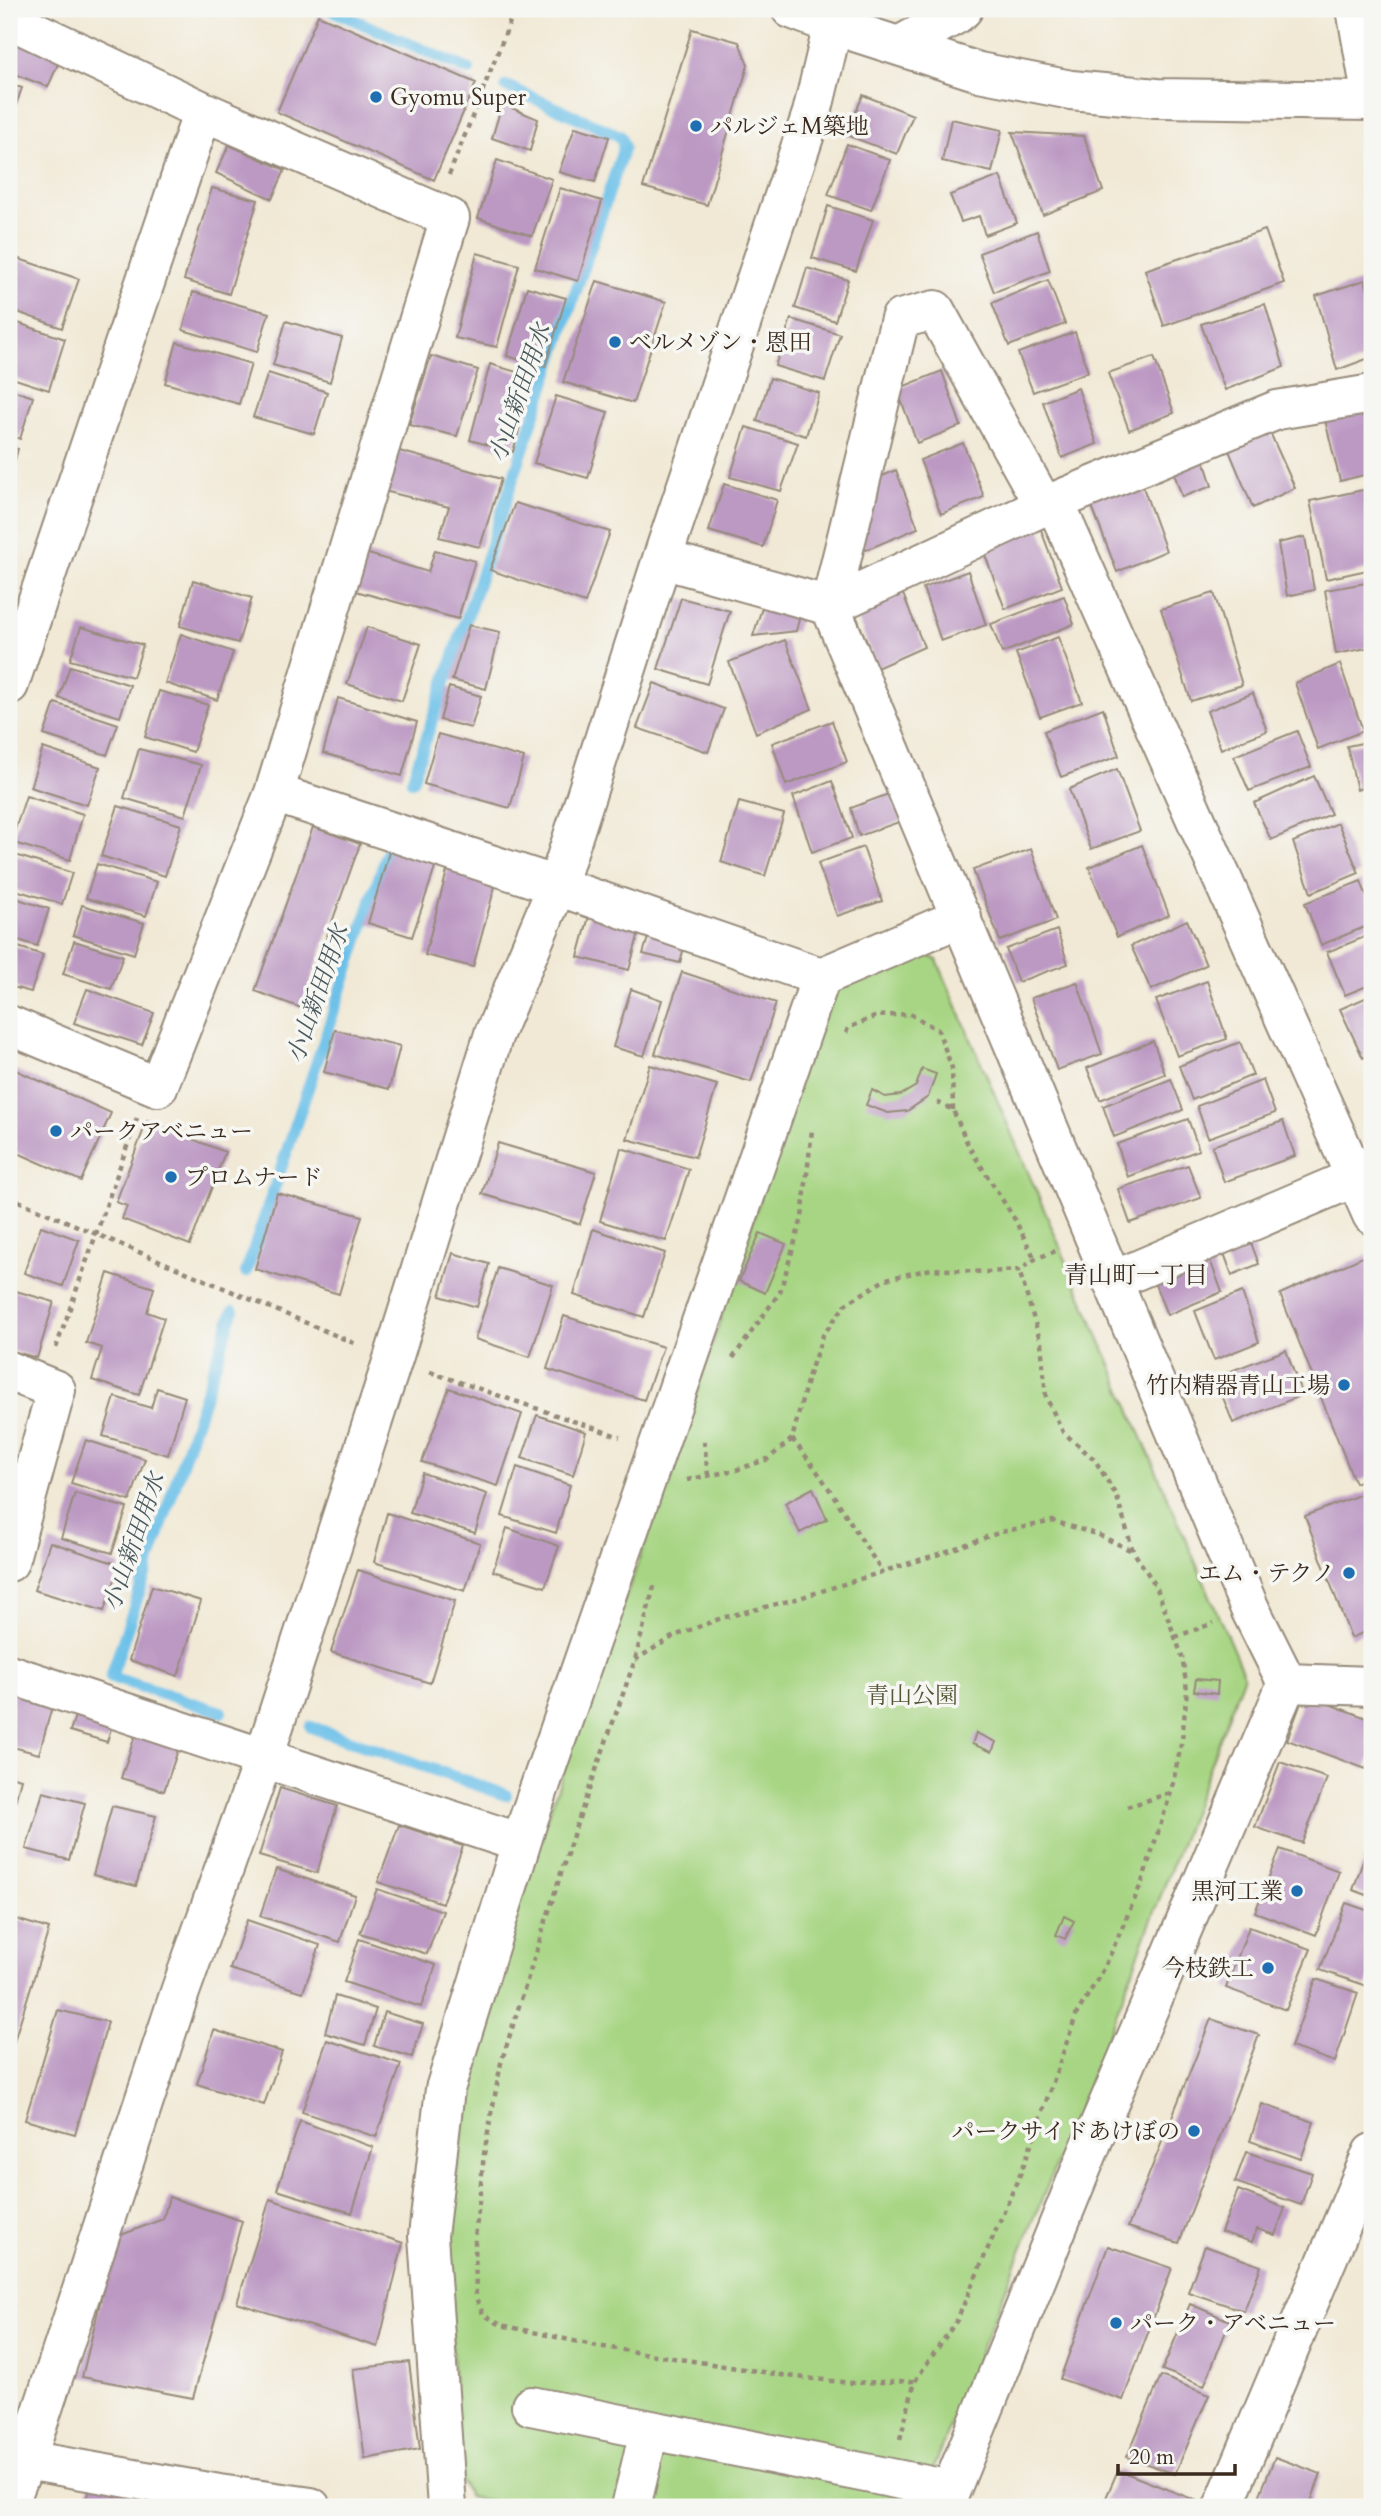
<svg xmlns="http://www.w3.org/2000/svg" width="1381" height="2516" font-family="Cardo,'Noto Serif JP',serif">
  <rect width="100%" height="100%" fill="#f6f6f2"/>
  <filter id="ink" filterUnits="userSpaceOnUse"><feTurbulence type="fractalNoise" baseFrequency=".0143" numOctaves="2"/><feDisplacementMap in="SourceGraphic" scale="14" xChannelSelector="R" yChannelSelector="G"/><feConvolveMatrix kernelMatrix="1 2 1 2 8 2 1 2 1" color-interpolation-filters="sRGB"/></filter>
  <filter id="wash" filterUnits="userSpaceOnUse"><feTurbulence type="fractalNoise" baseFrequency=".00686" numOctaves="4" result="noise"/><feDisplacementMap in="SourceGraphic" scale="28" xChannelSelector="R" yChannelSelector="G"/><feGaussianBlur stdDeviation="1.57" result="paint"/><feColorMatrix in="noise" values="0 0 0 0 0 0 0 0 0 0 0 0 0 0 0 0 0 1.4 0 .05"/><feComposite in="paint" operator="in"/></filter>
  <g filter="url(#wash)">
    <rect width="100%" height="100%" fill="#f1e9d5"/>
    <path fill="#a7d583" stroke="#718050" stroke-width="2" d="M915,949L937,960L1244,1675L1101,2054L917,2507H532L468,2497L457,2470L448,2242L472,2055L542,1832L677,1453L830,983Z"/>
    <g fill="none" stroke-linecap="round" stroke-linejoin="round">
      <path stroke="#6dc1e9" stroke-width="12" d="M329,9L469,70
        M412,781L624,147L620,136L506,86
        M246,1272L389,848
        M221,1712L111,1677L233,1311
        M311,1727L506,1795"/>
    </g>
    <g id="blocks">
      <path fill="#bc99c3" d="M318,15L476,83L434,180L277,112Z
        M692,29L739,42L748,65L707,205L643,187Z
        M9,38L61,57L48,87L9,72Z
        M9,84L22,88L9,125Z
        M863,95L913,115L897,154L846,135Z
        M502,104L538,119L530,151L492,138Z
        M951,119L1002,130L992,172L942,161Z
        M575,127L609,137L595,182L559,172Z
        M1012,132L1084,136L1103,191L1043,215Z
        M847,144L890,160L871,210L828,195Z
        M229,145L285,170L272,199L216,173Z
        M497,160L552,179L532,236L478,218Z
        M1000,176L1017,223L985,235L979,216L961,222L950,195Z
        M212,188L258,200L229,294L184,280Z
        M560,188L602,201L578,281L535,268Z
        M828,206L873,220L856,271L812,258Z
        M1265,230L1284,283L1164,326L1145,270Z
        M1037,231L1050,271L994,292L979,253Z
        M477,253L519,265L497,347L455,338Z
        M16,258L79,279L62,328L9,309V281Z
        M807,268L848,280L835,321L795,308Z
        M1048,280L1065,324L1009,346L992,303Z
        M1365,280L1372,306V357L1337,370L1316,296Z
        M597,281L666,302L633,403L563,382Z
        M527,287L566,298L545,367L507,356Z
        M193,292L269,313L257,352L183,330Z
        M1265,304L1284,367L1225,390L1201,324Z
        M791,319L840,334L825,381L775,366Z
        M9,320L65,339L49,390L9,377Z
        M286,321L342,338L330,382L273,365Z
        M1075,332L1088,372L1033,392L1018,353Z
        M177,342L251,364L239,404L165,383Z
        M431,356L478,370L457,436L409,425Z
        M1154,357L1174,413L1129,430L1108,373Z
        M490,364L533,377L513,452L470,440Z
        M942,371L961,426L917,443L897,389Z
        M268,373L327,392L314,434L253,417Z
        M770,378L819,393L806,436L757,421Z
        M1078,388L1097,444L1062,458L1043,402Z
        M9,389L33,397L20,439L9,435Z
        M556,396L608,412L588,478L534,463Z
        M1372,403V473L1340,481L1324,416Z
        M1264,419L1295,488L1253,508L1225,441Z
        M746,427L798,443L781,491L730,477Z
        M963,443L984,497L941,514L920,460Z
        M9,447L18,449L10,478H9Z
        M392,449L501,479L480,547L439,537L449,507L380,490Z
        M1201,450L1212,486L1182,497L1170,461Z
        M896,470L918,528L866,550L854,518L864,484Z
        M1139,476L1166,551L1117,572L1088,496Z
        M724,484L777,500L763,547L709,531Z
        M1363,490L1372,541V569L1326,579L1310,501Z
        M515,503L610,532L585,603L490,570Z
        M1040,527L1062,587L1005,609L983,549Z
        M1305,537L1314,590L1287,596L1278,543Z
        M435,550L475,561L458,619L352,590L362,552L428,572Z
        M968,571L986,625L941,641L923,588Z
        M193,580L252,598L238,643L180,626Z
        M1372,582V647L1336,654L1325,590Z
        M768,589L804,600L796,631L753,636Z
        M1214,593L1242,685L1191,701L1161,609Z
        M903,594L924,647L877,668L856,615Z
        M1064,596L1074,624L1002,653L991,624Z
        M681,598L730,611L707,684L658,669Z
        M469,625L500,632L486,689L452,680Z
        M81,627L143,645L133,677L70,660Z
        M367,627L421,644L402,701L347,684Z
        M181,634L233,652L217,700L165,683Z
        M1058,637L1082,702L1040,717L1016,653Z
        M785,640L812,709L756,733L729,662Z
        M1340,664L1363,731L1318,749L1295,683Z
        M70,666L130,685L120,717L59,698Z
        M654,683L724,709L708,752L637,728Z
        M449,687L481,696L471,728L440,720Z
        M159,691L208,705L193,752L145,737Z
        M1253,693L1267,731L1221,749L1207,711Z
        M338,698L417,722L402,776L323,753Z
        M55,703L118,724L107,755L44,735Z
        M1103,708L1119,756L1061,777L1044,731Z
        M832,721L847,762L786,785L772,743Z
        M1297,731L1311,767L1249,791L1234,756Z
        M438,734L524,758L510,808L424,784Z
        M1372,741V784L1357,790L1347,746Z
        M43,748L100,767L87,805L30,787Z
        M139,749L201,765L185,816L124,798Z
        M1117,769L1140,831L1091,849L1069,789Z
        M1314,776L1331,814L1271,840L1254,803Z
        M832,781L852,838L812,852L793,796Z
        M891,793L902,821L859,836L851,808Z
        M26,796L83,814L70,860L11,842Z
        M739,802L784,814L765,876L721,862Z
        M118,806L181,825L165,876L101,856Z
        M1338,823L1359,873L1311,893L1293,842Z
        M313,827L360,844L301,1008L255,991Z
        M1142,845L1169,915L1117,937L1089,867Z
        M863,847L882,901L837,916L818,863Z
        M390,849L437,862L412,937L368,923Z
        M1031,849L1056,920L1000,941L973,870Z
        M9,853L72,873L62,904L9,888Z
        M451,856L500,868L473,967L425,955Z
        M97,864L157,882L146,916L86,898Z
        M1361,881L1372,911V924L1321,945L1305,903Z
        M9,896L49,909L37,946L9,937Z
        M82,905L144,923L134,954L73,935Z
        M591,909L642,921L629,970L578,957Z
        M1187,920L1206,965L1151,990L1131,946Z
        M653,921L688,931L680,963L643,954Z
        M1057,930L1068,964L1018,982L1006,949Z
        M1372,934V984L1345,995L1327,952Z
        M74,941L123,956L111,989L63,974Z
        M9,944L43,955L31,992L9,986Z
        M682,972L776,1003L751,1082L655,1054Z
        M1207,981L1227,1039L1177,1056L1156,1000Z
        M1077,982L1102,1054L1057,1070L1031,998Z
        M87,989L154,1013L142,1045L74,1023Z
        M631,989L662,1000L644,1056L613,1047Z
        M1372,995V1054L1363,1058L1340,1009Z
        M335,1030L400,1046L389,1089L324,1072Z
        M1153,1041L1165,1074L1100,1100L1087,1068Z
        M1240,1042L1253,1075L1192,1100L1179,1066Z
        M650,1065L717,1085L695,1157L627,1139Z
        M9,1067L111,1113L81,1181L9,1149Z
        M922,1069L936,1074L928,1097L907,1111L888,1113L866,1105L872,1090L885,1097L901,1095L916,1086Z
        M1171,1079L1183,1110L1114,1137L1103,1106Z
        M1263,1080L1275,1113L1208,1138L1197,1106Z
        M1188,1119L1199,1150L1128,1177L1117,1144Z
        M147,1121L225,1152L190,1245L122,1219L127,1206L116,1202Z
        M1283,1121L1295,1156L1224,1182L1212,1146Z
        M498,1143L596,1172L580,1224L482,1194Z
        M621,1148L689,1169L666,1241L600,1221Z
        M1188,1165L1201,1198L1130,1223L1118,1189Z
        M277,1193L362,1216L339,1294L255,1269Z
        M41,1226L79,1240L63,1286L24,1273Z
        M593,1229L665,1253L644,1317L574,1295Z
        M760,1233L786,1244L765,1293L739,1281Z
        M1248,1235L1259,1264L1232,1275L1221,1245Z
        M1207,1252L1222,1292L1167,1315L1151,1274Z
        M453,1253L489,1264L477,1307L440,1296Z
        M1367,1255L1372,1268V1476L1355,1483L1280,1294Z
        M498,1268L553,1285L530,1357L475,1339Z
        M108,1273L154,1288L147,1312L164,1318L139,1395L92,1380L102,1348L86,1343Z
        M9,1289L54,1302L37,1358L9,1350Z
        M1242,1292L1259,1342L1214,1360L1195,1311Z
        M564,1316L663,1347L644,1400L547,1369Z
        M1286,1350L1302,1395L1233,1423L1215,1377Z
        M157,1388L185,1397L168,1455L103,1436L115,1397L151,1408Z
        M449,1388L522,1414L498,1486L422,1462Z
        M537,1415L586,1432L573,1475L522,1458Z
        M86,1440L145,1459L130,1501L71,1483Z
        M517,1467L570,1485L556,1533L502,1516Z
        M422,1473L487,1494L475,1533L410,1513Z
        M813,1488L827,1519L800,1533L785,1503Z
        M1372,1490V1629L1351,1638L1305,1516Z
        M75,1493L127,1508L112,1553L61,1538Z
        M387,1513L480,1543L465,1591L374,1562Z
        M507,1528L559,1546L545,1587L493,1571Z
        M50,1542L120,1565L104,1611L34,1590Z
        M358,1570L455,1601L430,1683L331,1652Z
        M152,1586L201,1601L178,1676L129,1660Z
        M1196,1679L1218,1681L1217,1694L1194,1691Z
        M9,1692L53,1703L39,1754L9,1746Z
        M1304,1695L1372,1720V1754L1366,1769L1287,1740Z
        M80,1701L116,1711L107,1742L70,1731Z
        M139,1724L182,1738L164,1791L121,1778Z
        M976,1733L996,1742L992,1752L972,1744Z
        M1280,1762L1327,1778L1302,1843L1255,1827Z
        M9,1776L21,1779L10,1822H9Z
        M280,1788L337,1806L317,1873L259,1856Z
        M43,1792L85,1803L69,1860L26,1849Z
        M112,1806L156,1816L136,1886L93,1875Z
        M399,1825L463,1846L442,1903L378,1882Z
        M1372,1835V1897L1353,1890Z
        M1280,1849L1339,1871L1316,1935L1255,1912Z
        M276,1869L355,1895L340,1942L260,1916Z
        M377,1889L443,1911L427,1954L360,1933Z
        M1346,1903L1372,1912V1973L1367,1986L1320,1970Z
        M1064,1916L1074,1921L1065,1939L1056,1935Z
        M9,1917L49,1929L9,2057Z
        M247,1920L320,1945L303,1992L230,1969Z
        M1249,1927L1311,1949L1286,2010L1226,1988Z
        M359,1939L436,1965L421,2007L344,1982Z
        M1316,1979L1358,1993L1335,2062L1291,2047Z
        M335,1996L376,2009L365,2045L325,2033Z
        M58,2010L108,2022L75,2134L25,2120Z
        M384,2012L423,2024L412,2057L374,2046Z
        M1211,2019L1259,2035L1179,2243L1128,2227Z
        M214,2030L282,2052L264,2105L197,2084Z
        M327,2040L401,2064L376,2137L302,2112Z
        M1262,2104L1314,2122L1301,2159L1250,2141Z
        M300,2121L373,2147L352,2213L277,2190Z
        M1246,2152L1312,2173L1301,2205L1235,2182Z
        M1238,2190L1285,2208L1275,2235L1257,2229L1252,2242L1221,2232Z
        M169,2197L242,2221L193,2398L82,2377L116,2237L163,2219Z
        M270,2199L403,2243L378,2347L237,2303Z
        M1108,2246L1172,2268L1123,2400L1060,2379Z
        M1205,2246L1261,2266L1244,2311L1188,2292Z
        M1190,2304L1230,2321L1204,2386L1162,2370Z
        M409,2362L420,2449L365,2459L353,2369Z
        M1161,2376L1209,2395L1175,2474L1127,2457Z
        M1275,2457L1321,2474L1309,2507H1255Z
        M1118,2470L1200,2502L1198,2507H1102Z
        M92,2478L184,2494L181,2507H84Z"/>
    </g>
  </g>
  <g filter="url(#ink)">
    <use href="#blocks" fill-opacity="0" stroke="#968a7a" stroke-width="2"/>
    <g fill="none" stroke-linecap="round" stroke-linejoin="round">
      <defs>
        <path id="minor" d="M791,9L833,25L979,72L1071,90L1157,98L1372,101
          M1356,9L1372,99
          M9,19L203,111L450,218L274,793L158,1087L9,1025
          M899,46L957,14L963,9
          M1055,503L1372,1215
          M662,559L830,606L1044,506L1277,410L1372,394
          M9,685L203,111
          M274,793L557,886L821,977L529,1818L445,2089L428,2236L447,2507
          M821,977L962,917
          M1112,1281L1372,1170
          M9,1371L56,1390L9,1562
          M9,1674L521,1843
          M1287,1683L1372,1686
          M531,2406L951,2490
          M26,2460L219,2494L311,2507
          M9,2502L26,2460L180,1992L263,1760L393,1359L494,1034L557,886L662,559L812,113L833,25
          M631,2507L649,2431
          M944,2507L1093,2140L1287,1683L1250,1609L830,606L900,319L935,310L1044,506
          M1223,2507L1372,2153"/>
      </defs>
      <use href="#minor" stroke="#968a7a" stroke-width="42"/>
      <path stroke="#968a7a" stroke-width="4.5" stroke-dasharray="5 5" stroke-linecap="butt" d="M449,175L515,9
        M846,1033L848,1028L877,1016L910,1014L938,1030L952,1068L953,1110
        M937,1102L953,1110L969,1147L1014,1218L1035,1259
        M9,1197L356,1344
        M56,1348L137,1118
        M733,1358L780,1292L802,1218L812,1130
        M430,1372L620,1437
        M792,1439C827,1480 852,1527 882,1571
        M704,1441L708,1475
        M687,1480L736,1470L768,1459L792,1439L808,1377L823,1335L846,1304L886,1279L931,1269L986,1272L1019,1270L1035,1259L1058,1250
        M654,1586L635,1660L574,1832L501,2063L484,2154L475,2239L476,2298L483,2314L501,2325L597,2346L788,2376L850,2383L915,2381
        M1175,1637L1214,1623
        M635,1660L674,1636L722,1618L796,1599L939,1554L1001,1532L1053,1521L1099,1535L1132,1551
        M1127,1807L1170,1793
        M900,2439L915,2381L957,2320L1024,2165L1077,2013L1104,1969L1142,1882L1171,1792L1182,1740L1187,1690L1182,1656L1175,1637L1156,1586L1133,1551L1117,1497L1095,1460L1063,1432L1046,1397L1041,1343L1019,1270"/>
      <use href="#minor" stroke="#fff" stroke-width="38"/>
    </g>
  </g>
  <g fill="#1f6fb2" stroke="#f6f6f2" stroke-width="2.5">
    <circle cx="376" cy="97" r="7"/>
    <circle cx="696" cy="126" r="7"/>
    <circle cx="615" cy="342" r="7"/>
    <circle cx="56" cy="1131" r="7"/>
    <circle cx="171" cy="1177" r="7"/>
    <circle cx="1344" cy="1385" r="7"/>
    <circle cx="1349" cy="1573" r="7"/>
    <circle cx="1297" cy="1891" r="7"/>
    <circle cx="1268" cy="1968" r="7"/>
    <circle cx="1194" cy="2131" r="7"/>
    <circle cx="1116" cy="2323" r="7"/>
  </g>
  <g text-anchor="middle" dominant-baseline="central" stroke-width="7" stroke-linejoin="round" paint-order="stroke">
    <g font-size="23" fill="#3b2a1e" stroke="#f6f6f2" text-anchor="start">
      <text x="390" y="97">Gyomu Super</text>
      <text x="710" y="126">パルジェM築地</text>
      <text x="629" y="342">ベルメゾン・恩田</text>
      <text x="70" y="1131">パークアベニュー</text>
      <text x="185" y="1177">プロムナード</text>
      <text x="1330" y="1385" text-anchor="end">竹内精器青山工場</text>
      <text x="1335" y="1573" text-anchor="end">エム・テクノ</text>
      <text x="1283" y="1891" text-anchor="end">黒河工業</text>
      <text x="1254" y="1968" text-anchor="end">今枝鉄工</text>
      <text x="1180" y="2131" text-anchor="end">パークサイドあけぼの</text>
      <text x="1130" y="2323">パーク・アベニュー</text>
    </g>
    <g font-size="23" fill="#565537" stroke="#f6f6f2">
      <text x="912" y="1695">青山公園</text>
    </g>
    <g font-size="24" font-style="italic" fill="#4a575b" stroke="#f6f6f2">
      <text transform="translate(520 393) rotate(-71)">小山新田用水</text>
      <text transform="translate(318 994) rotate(-71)">小山新田用水</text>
      <text transform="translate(134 1542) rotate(-71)">小山新田用水</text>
    </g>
    <g font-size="24" fill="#3b2a1e" stroke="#f6f6f2">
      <text x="1136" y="1275">青山町一丁目</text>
    </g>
  </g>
  <rect width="1381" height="2516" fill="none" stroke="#f6f6f2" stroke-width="35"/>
  <path d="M1118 2464v10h117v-10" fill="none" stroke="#3b2a1e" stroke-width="3.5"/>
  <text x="1129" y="2464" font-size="21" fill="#3b2a1e" stroke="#f6f6f2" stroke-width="5" paint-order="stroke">20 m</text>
</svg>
